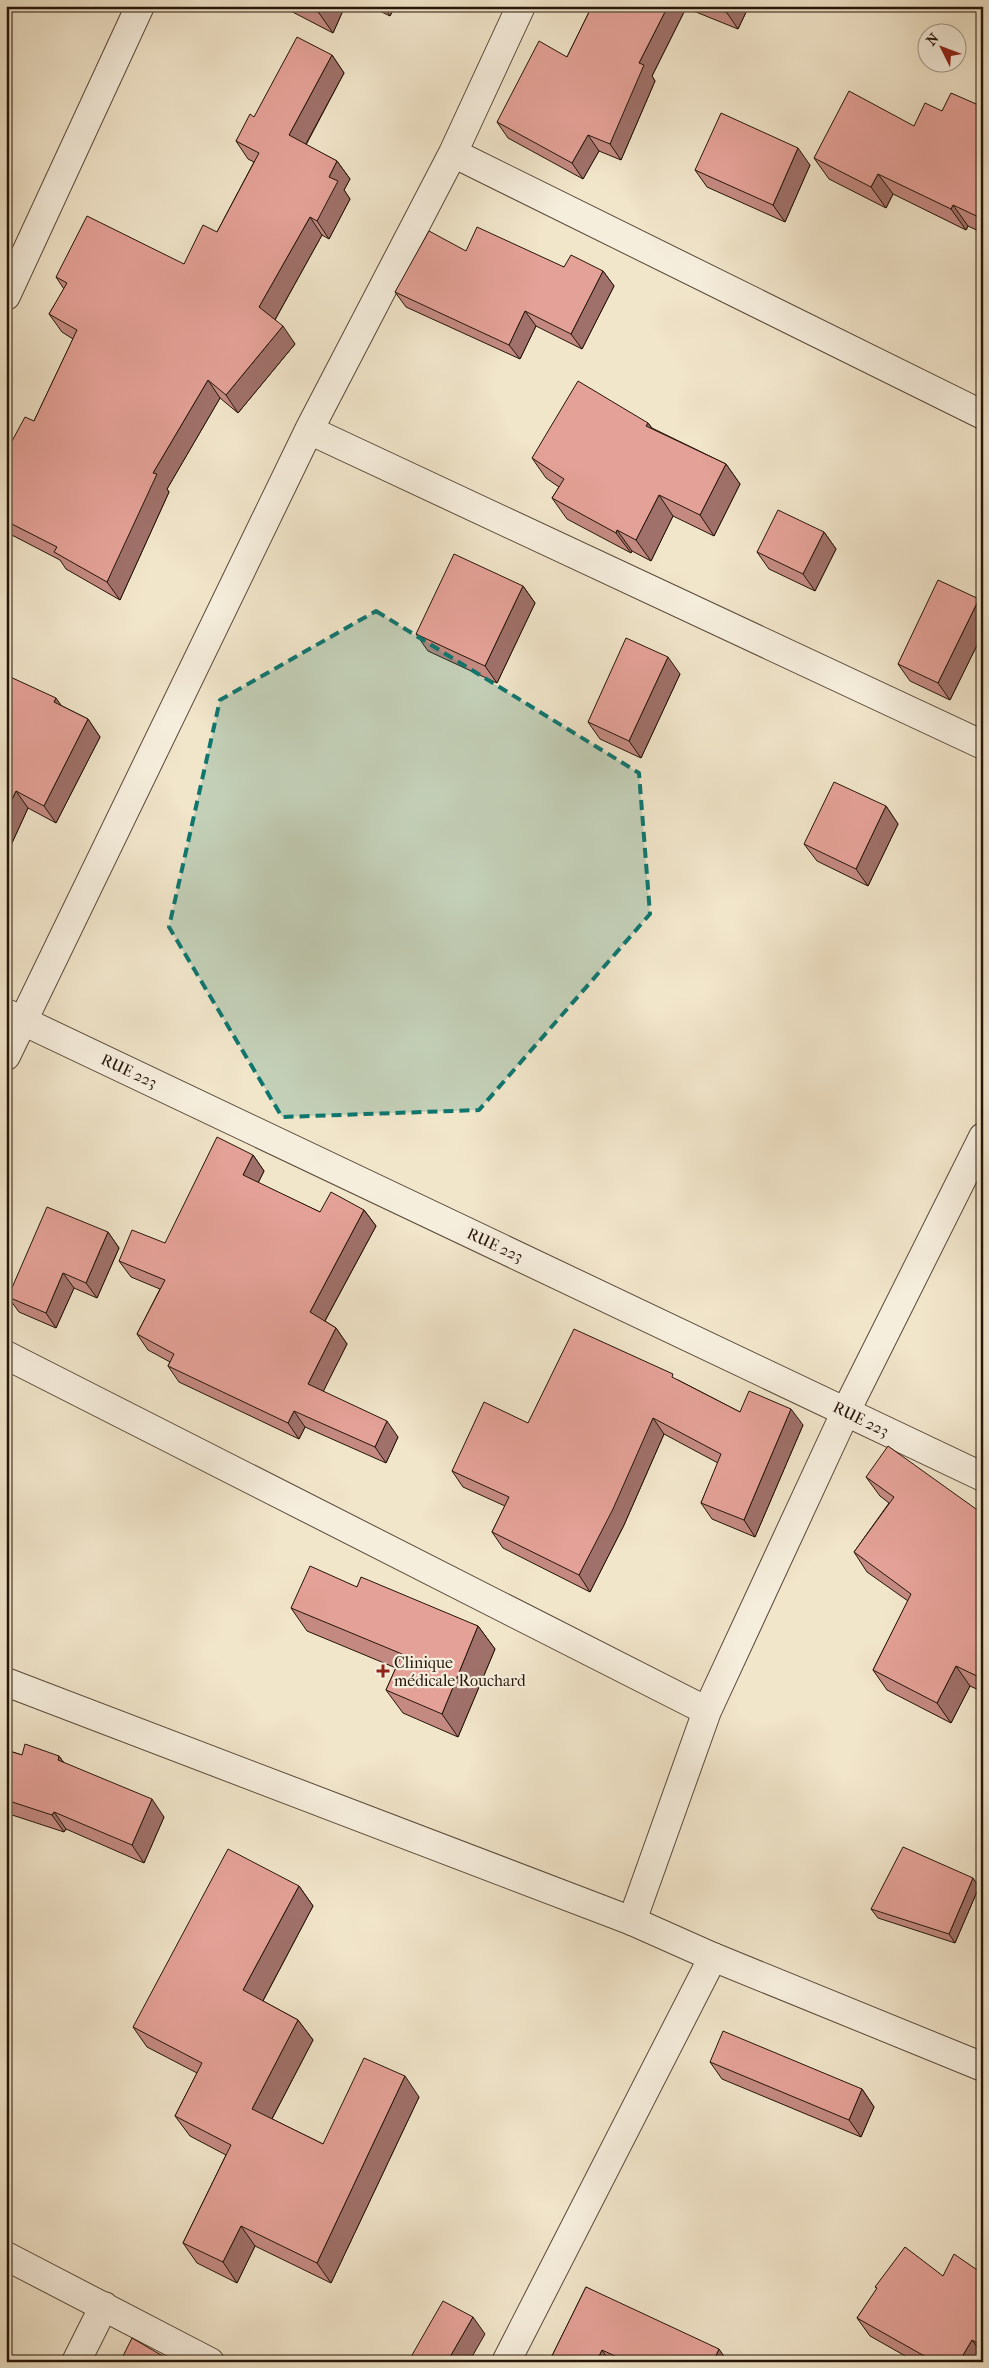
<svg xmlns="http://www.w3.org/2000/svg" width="989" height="2368" font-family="'IM FELL French Canon',serif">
  <rect width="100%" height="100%" fill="#f1e5ca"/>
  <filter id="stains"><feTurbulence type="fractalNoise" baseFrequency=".004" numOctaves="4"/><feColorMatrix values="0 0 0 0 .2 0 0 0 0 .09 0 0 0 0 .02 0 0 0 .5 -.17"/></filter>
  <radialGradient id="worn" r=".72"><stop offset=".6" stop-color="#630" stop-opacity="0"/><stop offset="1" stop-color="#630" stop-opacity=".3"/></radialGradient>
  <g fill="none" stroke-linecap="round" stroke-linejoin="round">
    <defs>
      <path id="minor" d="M453,153L983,415
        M6,296L140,6
        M309,430L983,745
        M6,1013L983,1477
        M6,1056L309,430L453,153L521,6
        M6,1355L707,1711
        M632,1921L707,1711L846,1411L983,1137
        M6,2256L210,2362
        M76,2362L104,2306
        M506,2362L713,1957"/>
      <path id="tertiary" d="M6,1682L632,1921L713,1957L983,2067"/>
    </defs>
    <use href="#minor" stroke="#584939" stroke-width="30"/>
    <use href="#tertiary" stroke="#584939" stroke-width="30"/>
    <use href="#minor" stroke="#f6eedd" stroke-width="28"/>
    <use href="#tertiary" stroke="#f6eedd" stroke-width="28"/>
  </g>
  <path fill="#c48a82" stroke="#251509" d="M281,6H345L333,33Z
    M369,6H395L390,16Z
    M592,6H749L738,29L686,8L652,76L655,81L621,160L599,151L583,179L508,138L497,122L567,57Z
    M332,55L344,73L306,145L337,161L350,179L344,190L350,199L329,239L322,235L275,320L295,344L238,413L220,398L167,489L169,492L120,600L66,569L60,560L6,532V452L34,421L73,339L62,332L49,314L64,289L56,277L184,264L217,232L254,162L248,159L236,141L254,117Z
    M983,107V233L968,226L966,230L893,194L886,208L829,179L814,158L914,126L942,111Z
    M810,165L785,222L707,187L695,170Z
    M466,251L564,267L603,271L614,286L582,349L536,326L520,359L406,307L395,292Z
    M648,423L652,428L726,464L740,484L714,536L673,516L651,561L632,551L631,553L567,519L552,498L559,487L546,478L532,458Z
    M824,532L836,549L815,591L769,569L757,552Z
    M523,586L535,603L497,683L428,651L416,634Z
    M983,605V633L950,700L910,681L898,664Z
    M680,674L641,758L600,739L588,722Z
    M6,675L62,706L88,719L100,737L56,823L28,808L6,856Z
    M886,806L898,824L868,886L817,861L804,844Z
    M253,1155L264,1171L258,1183L320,1212L364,1210L376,1226L325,1321L336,1328L347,1344L323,1391L398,1437L386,1463L305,1427L299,1439L179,1382L168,1366L170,1362L148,1350L137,1334L160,1289L131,1277L119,1261L165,1243Z
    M108,1232L119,1248L97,1298L74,1288L56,1328L19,1312L8,1297Z
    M678,1380L740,1412L803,1425L755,1537L712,1519L701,1503L718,1463L664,1434L624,1525L590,1592L503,1548L492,1532L505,1506L463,1487L452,1471L528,1423Z
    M866,1477L983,1514V1692L970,1686L951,1723L887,1690L873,1670L908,1601L867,1572L854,1552L889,1503L880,1496Z
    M357,1587L478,1626L495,1649L458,1737L403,1713L386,1690L396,1668L307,1631L291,1608Z
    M6,1750L22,1755L59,1756L64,1763L164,1817L144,1863L66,1829L64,1832L6,1813Z
    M299,1886L313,1906L263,2001L298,2020L313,2040L272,2119L323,2144L419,2097L331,2283L255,2246L237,2283L197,2263L183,2243L226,2155L190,2136L175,2116L197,2073L147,2047L133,2027Z
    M979,1887L955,1943L878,1918L871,1909Z
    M710,2062L862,2089L874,2107L861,2137L722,2079Z
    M983,2198V2216L978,2208Z
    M983,2274L982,2362H916L870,2336L857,2318L877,2289L875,2287L943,2276Z
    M586,2287L728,2362H549Z"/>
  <path fill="#a0716a" stroke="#251509" d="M322,6H345L333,33L319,13Z
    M383,6H395L390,16Z
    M668,6H685L686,8L652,76L655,81L621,160L610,144L639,63Z
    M730,6H749L738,29L727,13Z
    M332,55L344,73L301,153L289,135Z
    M588,135L599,151L583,179L572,163Z
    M798,148L810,165L785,222L773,205Z
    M337,161L350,179L344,190L350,199L329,239L317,221L329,177Z
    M878,174L893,194L886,208L871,187Z
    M953,205L968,226L966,230L951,209Z
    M310,217L322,235L272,325L259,307Z
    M603,271L614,286L582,349L571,334Z
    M525,311L536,326L520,359L509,345Z
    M283,326L295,344L238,413L226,395Z
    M208,380L220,398L167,489L169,492L120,600L107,582L153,473Z
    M648,423L662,443L646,426Z
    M726,464L740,484L714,536L700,515Z
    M659,495L673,516L651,561L636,540Z
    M617,530L632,551L631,553L616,533Z
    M824,532L836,549L815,591L803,574Z
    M523,586L535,603L497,683L485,666Z
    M979,599L983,605V633L950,700L938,683Z
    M668,657L680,674L641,758L629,741Z
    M56,698L68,715L54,702Z
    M88,719L100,737L56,823L44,806Z
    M16,791L28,808L6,856V812Z
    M886,806L898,824L868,886L856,869Z
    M253,1155L264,1171L254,1191L243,1175Z
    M364,1210L376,1226L321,1328L310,1312Z
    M108,1232L119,1248L97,1298L86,1283Z
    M63,1273L74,1288L56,1328L46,1313Z
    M336,1328L347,1344L319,1400L308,1384Z
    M791,1409L803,1425L755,1537L744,1520Z
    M294,1411L305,1427L299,1439L288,1423Z
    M653,1418L664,1434L624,1525L590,1592L579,1575Z
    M387,1421L398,1437L386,1463L375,1447Z
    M478,1626L495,1649L458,1737L442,1714Z
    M956,1666L970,1686L951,1723L937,1703Z
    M59,1756L71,1773L58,1760Z
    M152,1799L164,1817L144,1863L132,1845Z
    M54,1812L66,1829L64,1832L52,1815Z
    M973,1878L979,1887L955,1943L949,1934Z
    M299,1886L313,1906L258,2010L243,1990Z
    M6,1988L12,1996L6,2008Z
    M298,2020L313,2040L266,2130L252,2109Z
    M405,2076L419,2097L331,2283L317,2263Z
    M862,2089L874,2107L861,2137L849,2120Z
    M241,2226L255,2246L237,2283L223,2262Z
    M473,2317L485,2334L469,2362H447Z
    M972,2340L983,2355L982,2362H959Z
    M719,2349L728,2362H713Z
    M602,2350L610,2362H596Z"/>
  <path fill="#e4a197" stroke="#251509" d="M306,6H322L319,13Z
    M592,6H668L639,63L644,65L610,144L588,135L572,163L497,122L539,41L567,57Z
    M710,6H730L727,13Z
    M297,37L332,55L289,135L337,161L329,177L338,181L317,221L310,217L259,307L283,326L226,395L208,380L153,473L157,474L107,582L54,552L57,547L6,521V452L25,417L34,421L77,330L49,314L67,283L56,277L87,216L184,264L203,225L217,232L259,153L236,141L250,114L254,117Z
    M849,91L914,126L925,103L942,111L951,93L983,107V219L953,205L951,209L878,174L871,187L814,158Z
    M721,113L798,148L773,205L695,170Z
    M477,227L564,267L571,255L603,271L571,334L525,311L509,345L395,292L429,231L466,251Z
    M578,381L648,423L646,426L726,464L700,515L659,495L636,540L617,530L616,533L552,498L564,479L532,458Z
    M778,510L824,532L803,574L757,552Z
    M454,554L523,586L485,666L416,634Z
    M938,580L979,599L938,683L898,664Z
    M626,638L668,657L629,741L588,722Z
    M6,675L56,698L54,702L88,719L44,806L16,791L6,812Z
    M834,782L886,806L856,869L804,844Z
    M217,1137L253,1155L243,1175L320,1212L331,1192L364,1210L310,1312L336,1328L308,1384L387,1421L375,1447L294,1411L288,1423L168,1366L174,1354L137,1334L165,1280L119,1261L132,1230L165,1243Z
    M47,1207L108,1232L86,1283L63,1273L46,1313L8,1297Z
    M983,1286V1295L979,1293Z
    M574,1329L673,1374L672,1377L740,1412L749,1391L791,1409L744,1520L701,1503L721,1454L653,1418L613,1509L579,1575L492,1532L509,1497L452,1471L484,1402L528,1423Z
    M888,1446L983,1514V1679L956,1666L937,1703L873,1670L911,1594L854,1552L894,1497L866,1477Z
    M310,1566L357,1587L361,1577L478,1626L442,1714L386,1690L402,1654L291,1608Z
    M25,1744L59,1756L58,1760L152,1799L132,1845L54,1812L52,1815L6,1800V1750L22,1755Z
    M903,1847L973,1878L949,1934L871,1909Z
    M228,1849L299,1886L243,1990L298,2020L252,2109L323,2144L364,2058L405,2076L317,2263L241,2226L223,2262L183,2243L231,2145L175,2116L202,2063L133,2027Z
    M723,2031L862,2089L849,2120L710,2062Z
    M983,2198V2211L978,2208Z
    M905,2247L943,2276L954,2254L983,2274V2346L972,2340L959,2362H935L857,2318L877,2288L875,2287Z
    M586,2287L719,2349L713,2362H628L602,2350L596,2362H549Z
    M443,2301L473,2317L447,2362H408Z
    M132,2338L173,2362H120Z"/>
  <path fill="#0f766e" fill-opacity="0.2" stroke="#0f766e" stroke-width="4" stroke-dasharray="10 6" stroke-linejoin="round" d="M376,611L639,773L650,914L479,1110L282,1117L169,927L220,700Z"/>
  <path fill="#8f2418" stroke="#f6eedd" stroke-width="2" d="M380.5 1663.5h5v5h5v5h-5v5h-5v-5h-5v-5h5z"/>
  <g text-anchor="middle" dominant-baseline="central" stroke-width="4.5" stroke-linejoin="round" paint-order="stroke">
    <g font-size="16" fill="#251509" stroke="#f6eedd">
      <text transform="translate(129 1071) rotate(25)">RUE 223</text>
      <text transform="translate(495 1245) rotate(25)">RUE 223</text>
      <text transform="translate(861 1419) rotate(26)">RUE 223</text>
    </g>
    <g font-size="16" fill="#251509" stroke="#f6eedd" text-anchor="start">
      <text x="394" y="1662">Clinique<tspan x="394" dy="18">médicale Rouchard</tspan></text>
    </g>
  </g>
  <rect width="989" height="2368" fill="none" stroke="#f1e5ca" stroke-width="25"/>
  <rect x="8" y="8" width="974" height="2353" fill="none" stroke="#251509" stroke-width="2.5"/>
  <rect x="12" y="12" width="964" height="2343" fill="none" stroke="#251509"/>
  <g transform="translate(942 48) rotate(312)"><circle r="24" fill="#f6eedd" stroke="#a29788"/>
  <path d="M0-4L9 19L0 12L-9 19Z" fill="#8f2418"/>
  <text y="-8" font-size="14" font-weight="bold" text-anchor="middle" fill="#251509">N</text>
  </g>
  <rect width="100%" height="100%" filter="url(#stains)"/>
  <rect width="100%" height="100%" fill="url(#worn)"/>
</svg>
